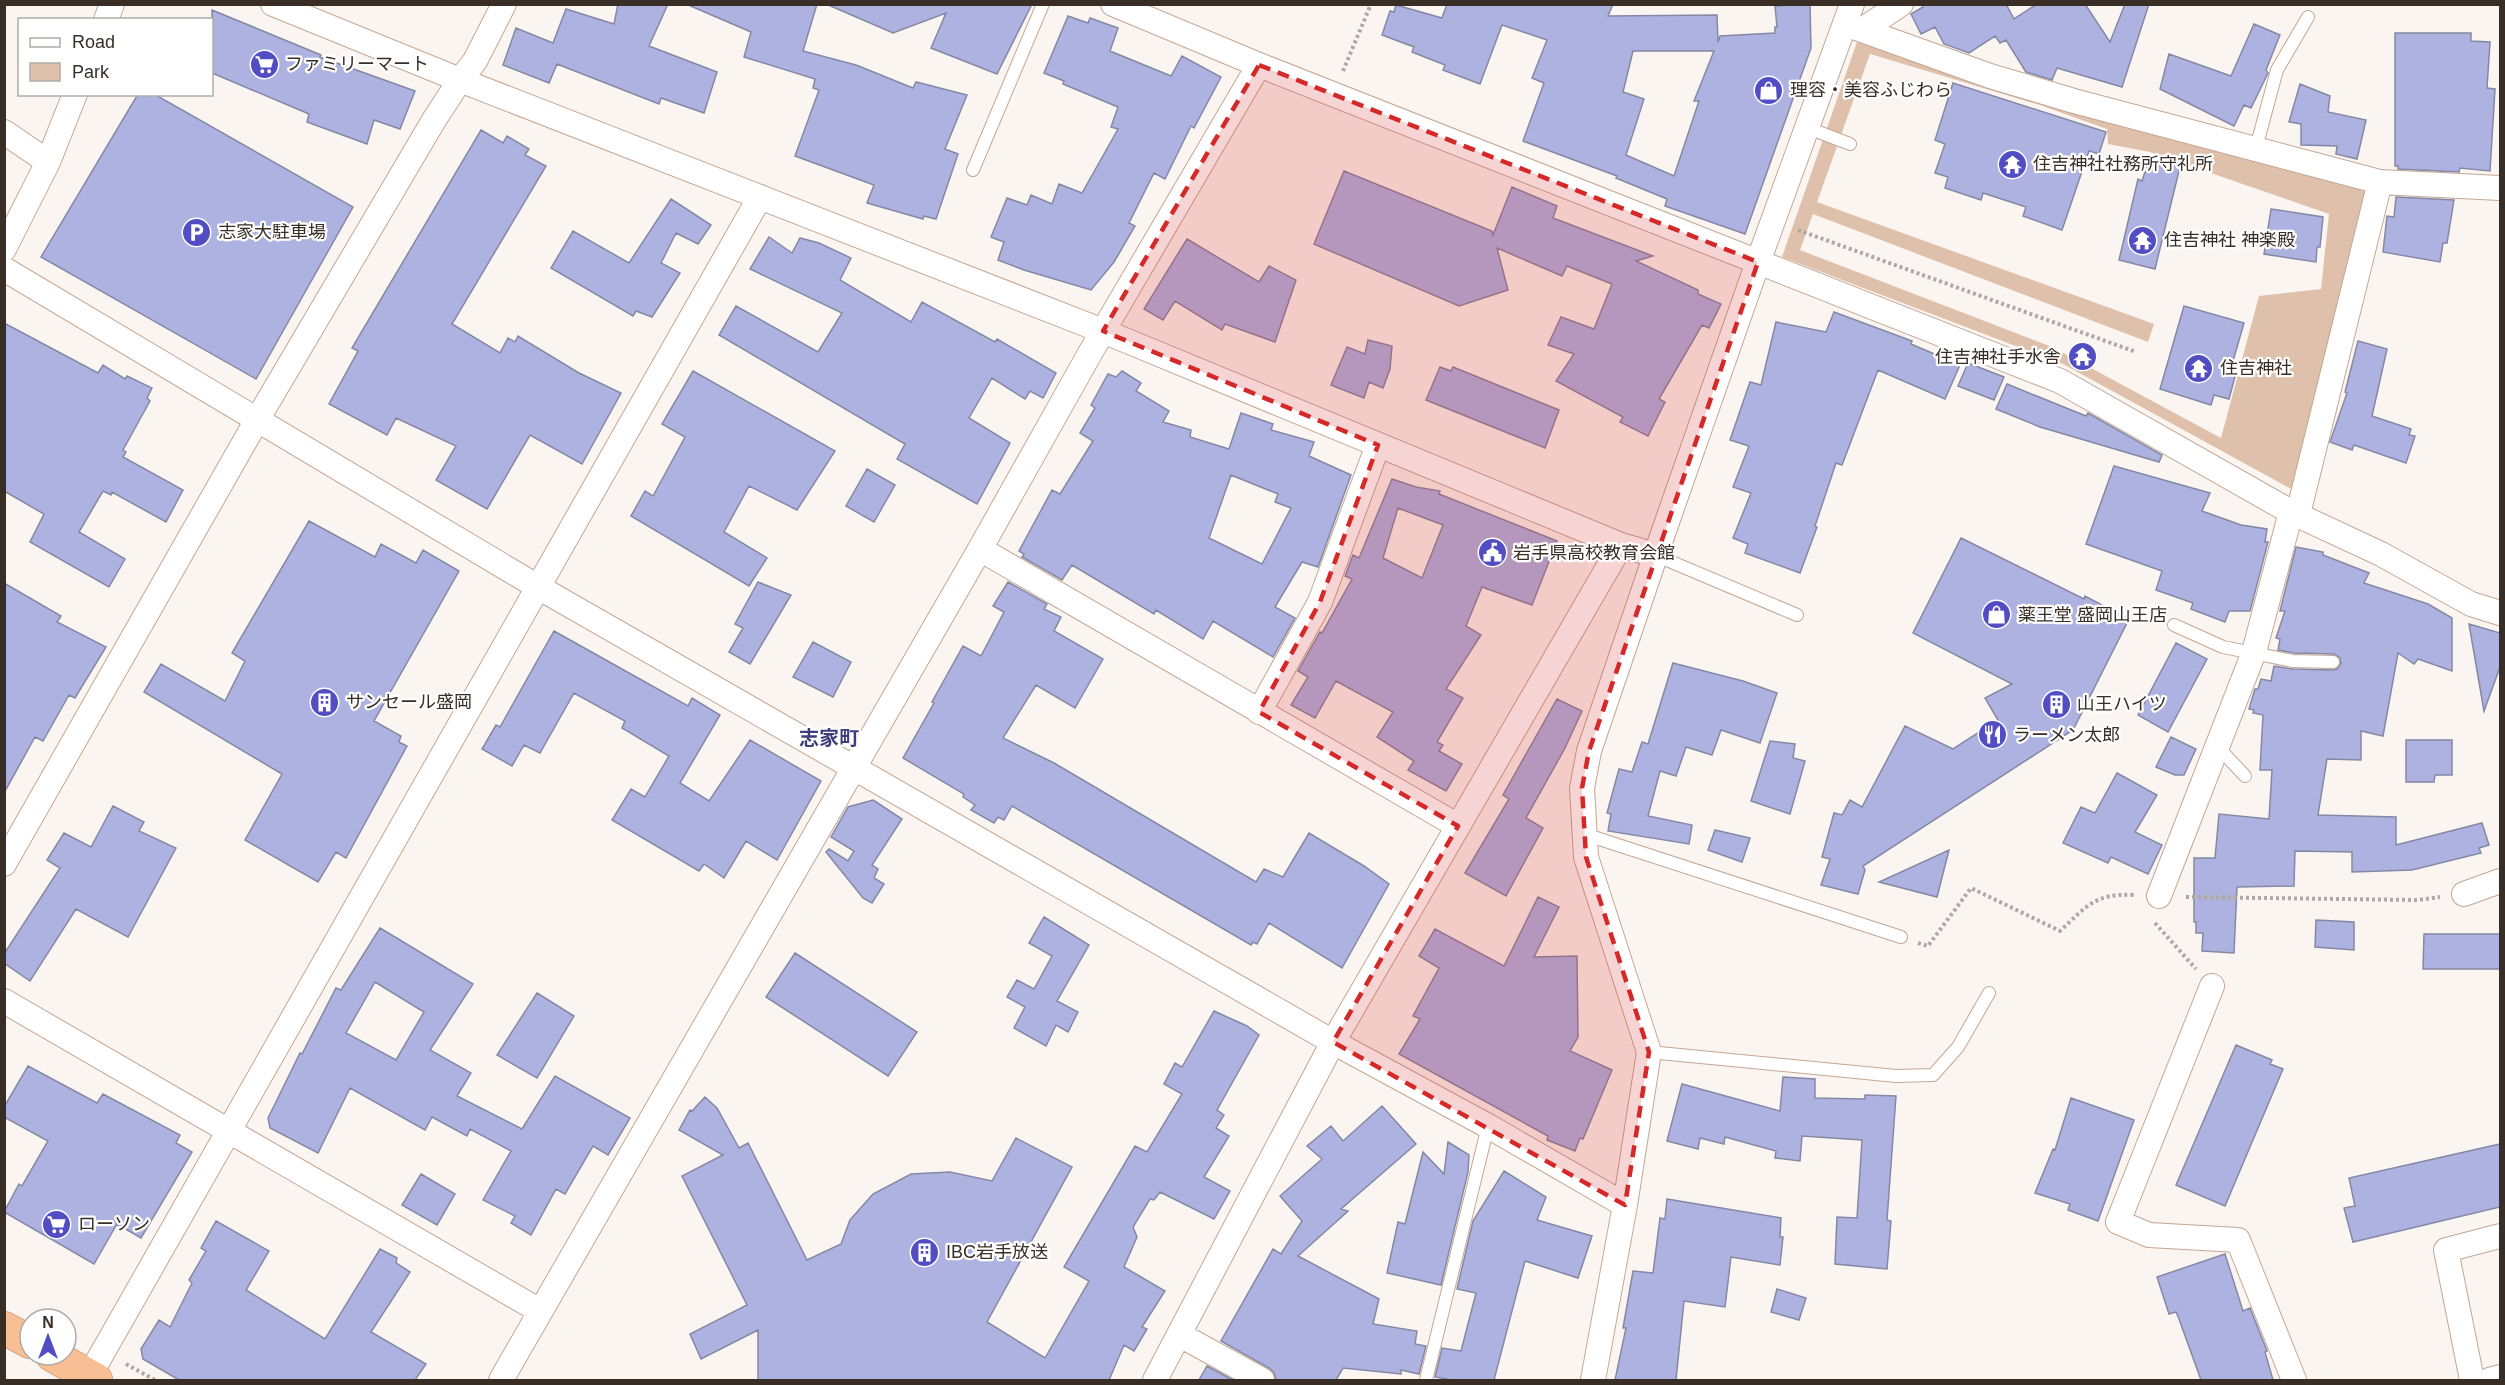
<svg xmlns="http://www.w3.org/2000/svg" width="2505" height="1385" font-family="Arial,'Noto Sans JP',sans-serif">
  <rect width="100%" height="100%" fill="#fbf5f1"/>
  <path fill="#dfc0ab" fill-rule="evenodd" d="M1857,42L2043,101L2364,187L2370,195L2295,491L2063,364L1782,257ZM1870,54L2040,105L2107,129L2108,144L2150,152L2329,214L2321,289L2259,296L2221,438L2052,347L1800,250L1813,214L2148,342L2154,324L1817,202Z"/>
  <path fill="#adb2e1" stroke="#8588a4" stroke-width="1.5" fill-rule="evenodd" d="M618,4H668L649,46L717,72L704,113L661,98L659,104L557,64L549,83L503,65L516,28L553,43L566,9L614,24Z
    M686,4H817L803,51L856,65L913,88L916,82L967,95L945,149L958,154L936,219L924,216L923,219L867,203L874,185L795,156L819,90L813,88L815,79L744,57L751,32Z
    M826,4H1032L997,74L931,48L946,13L893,33Z
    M1447,4H1613L1608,16L1717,15L1718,42L1720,36L1775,33V27H1777L1775,6L1810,4L1811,48L1745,234L1665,206L1667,199L1616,178L1617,176L1523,141L1544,83L1532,78L1547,40L1502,25L1480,84L1443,70L1445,65L1412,52L1414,47L1382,35L1390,11L1394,12L1396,5L1442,18ZM1633,51H1714L1694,101H1699L1674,176L1626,155L1644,99L1623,92Z
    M1922,4H2006L2014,19L2037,4H2085L2110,42L2125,4H2149L2122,87L2057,68L2052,80L2026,72L2006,40L2000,43L1995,36L1969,53L1944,44L1935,27L1921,34L1911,14L1923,7Z
    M212,10L321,55L320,57L415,91L400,129L374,120L367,144L307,122L309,114L212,73Z
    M1068,16L1088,23L1090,18L1118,28L1110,51L1171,76L1182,56L1221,77L1194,128L1191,126L1165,179L1154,173L1129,223L1135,226L1114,262L1091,290L1024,270L998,260L1004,242L991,237L1007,198L1027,205L1031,195L1052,204L1059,184L1082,193L1118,129L1111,127L1118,107L1063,84L1064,81L1044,73Z
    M2254,24L2280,35L2266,70L2268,73L2251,108L2244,105L2234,126L2160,89L2169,54L2231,76Z
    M2395,33H2471V41L2490,42L2487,88L2495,89L2490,171L2460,168L2459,172L2398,169V166H2395Z
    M1953,83L2106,132L2099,154L2089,151L2062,230L2023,216L2026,207L1983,193L1981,200L1945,188L1948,177L1935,173L1945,144L1935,140Z
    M2300,84L2330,96L2328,112L2366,120L2357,159L2336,154L2337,146L2301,145V124L2289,122Z
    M138,94H154L353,207L256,379L41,257Z
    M481,130L503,143L507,136L529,149L525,155L546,166L452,324L500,353L508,338L515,342L518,336L579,373L621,393L582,464L530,435L487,509L436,480L456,446L396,418L387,435L329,404L358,351L352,348Z
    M2150,157L2180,167L2155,269L2119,260L2138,179L2142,181Z
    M1344,171L1492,231L1493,235L1512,187L1557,206L1553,218L1653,256L1636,261L1698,290V294L1721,304L1709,328L1702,325L1659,399L1665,402L1648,436L1620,422L1623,417L1556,381L1574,354L1548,345L1561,317L1594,329L1612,284L1567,266L1562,276L1497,248L1508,290L1459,306L1314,244Z
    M2396,197L2454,200L2447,243H2443L2440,262L2383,252L2387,216L2394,217Z
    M671,199L711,225L698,244L676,233L661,263L680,273L652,317L636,311L633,316L551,268L573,231L629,263Z
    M2271,209L2323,217L2320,247H2317L2316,262L2264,254Z
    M769,237L792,253L800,238L819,243L851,258L840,280L911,322L922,302L995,342L997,339L1056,373L1043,398L1030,391L1025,399L992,378L969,418L1010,443L977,504L897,459L905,444L719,335L736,306L818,352L842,313L750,269Z
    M1187,239L1259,282L1269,266L1296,280L1275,342L1225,324L1222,330L1175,301L1163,320L1144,309Z
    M2184,306L2244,323L2231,368L2237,369L2229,399L2214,395L2211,405L2160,389Z
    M1834,312L1912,341L1911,344L1960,365L1945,399L1878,370L1842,465L1836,463L1815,526L1817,527L1800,573L1745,553L1748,544L1733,538L1751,493L1733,487L1749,446L1730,440L1750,382L1761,385L1776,322L1826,332Z
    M4,323L98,373L103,365L125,379L127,376L152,388L147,398L150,401L123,450L126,452L123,457L183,490L166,522L112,492L111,495L103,491L79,532L125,559L109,587L30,542L44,514L4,491Z
    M1368,340L1392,346L1390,369L1383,388L1369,382L1364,398L1331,385L1347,347L1365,354Z
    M2358,341L2387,349L2372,416L2411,429L2409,435L2415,436L2406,463L2354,445L2352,450L2330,442L2347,393L2345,392Z
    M1968,363L2004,377L1994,400L1958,386Z
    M1440,367L1451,371L1453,367L1559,410L1545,448L1426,400Z
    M693,371L835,451L797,510L749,486L724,532L767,558L749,586L631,516L645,491L653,496L685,437L662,424Z
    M1122,371L1141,383L1136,391L1169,411L1163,422L1191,430L1190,437L1229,449L1241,413L1273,424L1271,430L1314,442L1309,456L1351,475L1318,567L1302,562L1275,607L1295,618L1273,657L1213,621L1203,639L1156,610L1154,614L1072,565L1062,580L1022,557L1024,554L1019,551L1052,490L1060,494L1093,441L1080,433L1095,408L1091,405L1108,374L1116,377ZM1231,475L1278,494L1275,502L1291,508L1262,564L1209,538Z
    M2007,384L2086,416L2088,413L2162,455L2159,462L2040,427L1996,409Z
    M2114,466L2210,493L2202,511L2241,525L2267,529L2265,542H2268L2250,611H2229L2225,622L2191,609L2193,603L2156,590L2162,571L2086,544Z
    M867,469L895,485L874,522L846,506Z
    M1392,479L1416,487L1440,491L1439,494L1557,541L1532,605L1482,587L1466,626L1481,635L1446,689L1463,698L1437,742L1443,745L1439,751L1462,764L1446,791L1408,770L1414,761L1377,737L1393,712L1336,681L1315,718L1291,705L1308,677L1298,671L1320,632L1322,633L1352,579L1345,576L1353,555L1359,558ZM1398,508L1443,525L1422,578L1383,558Z
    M309,521L375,557L381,544L416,563L423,550L459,571L374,721L401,736L399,742L407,746L346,858L336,852L318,882L245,840L282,774L144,692L161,664L225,701L245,661L232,653Z
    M1961,538L2084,599L2085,596L2129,619L2073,730L1863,866L1865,870L1858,894L1821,885L1830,859L1822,857L1834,813L1842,815L1850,800L1862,807L1905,726L1953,749L1998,720L1985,698L2012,684L1913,633Z
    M2296,547L2323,552V555L2369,573L2364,583L2428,604L2452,618V671L2418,659L2414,664L2398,653L2383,736L2361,731V760L2327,759L2318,815L2396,817V845L2482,823L2489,845L2479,848L2481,853L2412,870L2352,872V852L2295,851L2294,886L2237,887L2234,953L2202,951L2203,933H2196V922H2194V858H2215L2219,814L2269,819L2272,770H2260L2263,715L2253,713L2254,710L2249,709L2255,689H2258L2261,679L2271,681L2274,666L2293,669L2333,670L2337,669L2341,663L2340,658L2334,654L2294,653L2278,650L2280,639L2276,638L2285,611H2280Z
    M758,582L791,595L750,664L729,652L743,628L735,624Z
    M1008,582L1047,604L1044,609L1061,617L1054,631L1103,659L1075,708L1036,685L1003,738L1054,763L1256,882L1264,869L1283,877L1309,833L1364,866L1389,884L1342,968L1269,923L1257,944L1253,942L1251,945L1012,806L1004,820L998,817L994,823L971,810L975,805L963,797L964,794L903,758L934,703L932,702L963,646L981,656L1004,612L993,606Z
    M4,583L61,616L57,622L106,647L75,698L69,695L43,741L35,737L4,793Z
    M2469,624L2500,633V667L2484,711Z
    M554,631L688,706L692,698L720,715L680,783L709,801L750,740L821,781L777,860L746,841L724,878L704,864L699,871L612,820L631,789L645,797L669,756L622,728L625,721L574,693L540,753L524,745L512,766L482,749L496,725L500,727Z
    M813,642L851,662L833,697L793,677Z
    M2176,643L2207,659L2168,732L2138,715Z
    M1673,663L1743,681L1777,693L1760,743L1721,730L1712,755L1686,747L1676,776L1660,771L1648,816L1692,825L1689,844L1608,831L1611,814L1607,813L1619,769L1632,772L1642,742L1648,744Z
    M1557,699L1582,711L1565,748L1526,818L1543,828L1506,896L1465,873L1509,799L1503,795Z
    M2171,737L2196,749L2184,775H2175L2156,767Z
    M2406,740H2452V775H2435L2434,782H2406Z
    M1770,741L1795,744L1793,758L1805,761L1790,814L1751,801Z
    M2117,773L2157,795L2135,832L2162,845L2148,874L2111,857L2108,863L2063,843L2081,807L2095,813Z
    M873,800L902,819L872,865L878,869L874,878L884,884L872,903L863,898L826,852L829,849L848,861L854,851L831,837L848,807Z
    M113,806L144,822L139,831L176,848L128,937L76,909L30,981L4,963V954L60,868L47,860L64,833L91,847Z
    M1715,830L1750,838L1742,862L1708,850Z
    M1949,850L1937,897L1879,882Z
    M1538,897L1559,907L1534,957L1577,956L1578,1037L1570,1051L1612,1070L1583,1139L1580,1138L1575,1151L1547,1140L1548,1136L1399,1054L1420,1019L1413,1016L1439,968L1419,956L1435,929L1504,966Z
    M1044,917L1089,945L1057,1001L1078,1012L1068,1032L1056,1025L1046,1046L1014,1028L1025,1007L1007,997L1017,980L1034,989L1052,956L1029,943Z
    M2316,920L2354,922V950L2315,947Z
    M380,928L473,984L430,1050L471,1073L457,1096L522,1129L555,1076L630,1118L608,1155L593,1146L565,1194L556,1189L531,1235L511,1223L515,1216L483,1200L511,1151L470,1129L467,1136L432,1117L425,1130L350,1088L318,1153L270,1128L268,1118L300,1053L302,1054L336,988L341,990ZM375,982L424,1012L396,1060L346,1033Z
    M2424,934H2500V969H2423Z
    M795,953L917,1032L888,1076L766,997Z
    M537,993L574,1016L537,1078L497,1055Z
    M1214,1011L1247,1026L1259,1035L1217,1110L1224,1115L1216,1128L1229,1136L1204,1177L1230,1191L1214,1219L1160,1192L1154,1200L1150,1199L1133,1227L1137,1237L1124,1267L1165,1291L1142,1327L1147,1329L1134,1351L1124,1345L1109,1380H758V1330L701,1359L690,1334L747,1305L682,1176L723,1155L679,1130L690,1110L692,1111L705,1097L717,1108L739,1148L748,1143L807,1260L841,1244L850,1220L873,1194L911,1174L950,1172L992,1181L1016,1138L1072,1167L987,1322L1045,1358L1089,1281L1064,1267L1135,1146L1147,1152L1182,1094L1164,1084L1175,1063L1182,1067Z
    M2236,1045L2272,1060L2270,1064L2283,1069L2225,1206L2176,1185Z
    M28,1066L97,1103L103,1094L180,1135L176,1143L192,1152L141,1238L117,1224L94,1264L4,1212L19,1184L22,1186L48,1141L4,1117V1107Z
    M1783,1077L1815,1079V1098L1865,1099V1095L1896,1096L1887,1220L1891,1221L1887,1269L1835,1264L1837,1217L1857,1218L1862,1140L1802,1136L1800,1161L1775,1158L1776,1151L1725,1137L1724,1144L1700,1138L1698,1149L1667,1141L1682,1084L1780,1111Z
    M2071,1098L2134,1120L2098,1221L2068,1210L2070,1204L2035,1193L2053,1149L2055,1150Z
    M1382,1106L1416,1144L1341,1209L1348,1211L1298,1256L1379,1299L1373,1324L1417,1331L1415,1344L1426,1346L1419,1374L1401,1370V1374L1343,1368L1336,1380H1276L1274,1373L1269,1368L1221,1341L1273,1249L1281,1254L1302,1221L1280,1196L1322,1159L1307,1146L1331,1126L1343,1141Z
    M1448,1142L1469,1155L1468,1172L1441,1285L1387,1273L1398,1222L1405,1224L1423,1152L1444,1174Z
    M2500,1144V1207L2353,1242L2344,1208L2355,1206L2349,1178Z
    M1504,1171L1546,1197L1537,1220L1592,1236L1578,1278L1525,1261L1494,1380H1452L1435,1377L1442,1348L1461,1351L1476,1293L1457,1289L1473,1221Z
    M421,1174L455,1194L437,1225L402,1205Z
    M1667,1199L1781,1218L1780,1237H1783L1780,1265L1731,1257L1725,1307L1684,1301L1676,1380H1615L1626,1328H1623L1633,1271L1653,1273L1660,1218L1665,1219Z
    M216,1221L269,1251L246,1290L325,1339L380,1249L397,1258L396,1263L410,1272L371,1332L426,1364L415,1380H179L143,1359L141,1349L159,1320L170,1327L192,1283L189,1280L206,1251L201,1248Z
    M2225,1254L2243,1311L2250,1308L2267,1351L2265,1352L2273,1380H2201L2179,1319L2176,1312L2169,1314L2157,1277Z
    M1777,1289L1806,1298L1799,1320L1771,1312Z
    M1207,1366L1233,1380H1199Z"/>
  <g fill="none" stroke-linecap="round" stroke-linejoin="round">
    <defs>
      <path id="lane" d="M1808,128L1850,144
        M2256,148L2277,70L2308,17
        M973,170L1043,4
        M1655,555L1797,615
        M2174,625L2223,647L2293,661L2333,662
        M2217,746L2245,776
        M1584,834L1901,937
        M1649,1052L1896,1076L1933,1075L1958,1047L1989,993
        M1426,1380L1488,1126"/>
      <path id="street" d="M273,4L460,80L1103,331L1621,545L1655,555
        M1113,4L1259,65L2060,381L2291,512L2381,554L2471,604L2500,613
        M106,20L112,4
        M1845,24L1990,76L2074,101L2380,182L2500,188
        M1862,30L1901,4
        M4,132L48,162
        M4,249L48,162L75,94
        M4,269L538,587L1333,1042L1488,1126L1625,1205
        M2298,514L2380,182
        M980,549L1458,826
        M1259,712L1320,602L1378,445
        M4,864L257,420L434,120L460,80L475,61L504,4
        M2464,894L2500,881
        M2159,896L2254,652L2291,512
        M2212,986L2118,1222L2149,1235L2238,1240L2294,1380
        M4,1001L540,1311
        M1180,1335L1262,1380
        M87,1380L760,197
        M501,1380L980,549L1089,355L1259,65
        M1155,1380L1333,1042L1621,545
        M1593,1380L1625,1205L1649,1052L1586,857L1582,788L1589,751L1659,545L1758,262L1852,4
        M2472,1380L2446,1250L2500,1236
        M2489,1380L2500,1377"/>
      <path id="highway" d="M4,1328L30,1342
        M52,1355L96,1380"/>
    </defs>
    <use href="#lane" stroke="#c3a794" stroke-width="14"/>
    <use href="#street" stroke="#c3a794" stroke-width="26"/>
    <use href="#highway" stroke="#b58c6e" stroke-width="34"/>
    <path stroke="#afa7a2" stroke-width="4" stroke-dasharray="3 3" stroke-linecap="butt" d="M1343,71L1371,4
      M1798,230L2136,352
      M2186,897L2418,900L2440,897
      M2155,923L2196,969
      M1918,943L1928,946L1971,888L2060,931C2087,906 2095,893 2134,895
      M126,1364L155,1380"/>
    <use href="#lane" stroke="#fff" stroke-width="12"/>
    <use href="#street" stroke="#fff" stroke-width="24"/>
    <use href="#highway" stroke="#f9bf94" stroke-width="33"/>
  </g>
  <path fill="#d62828" fill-opacity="0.2" stroke="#d62828" stroke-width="4.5" stroke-dasharray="12 8" stroke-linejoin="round" d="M1259,65L1758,262L1589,751L1582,788L1586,857L1649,1052L1625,1205L1333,1042L1458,826L1259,712L1320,602L1378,445L1103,331Z"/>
  <defs>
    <symbol id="supermarket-disc" viewBox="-11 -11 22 22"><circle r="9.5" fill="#534dc4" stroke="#fff"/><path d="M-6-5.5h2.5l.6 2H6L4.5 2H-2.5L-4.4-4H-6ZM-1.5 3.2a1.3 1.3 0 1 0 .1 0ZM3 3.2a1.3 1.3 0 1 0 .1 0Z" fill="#fff"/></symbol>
    <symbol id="shop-disc" viewBox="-11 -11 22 22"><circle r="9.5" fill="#534dc4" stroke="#fff"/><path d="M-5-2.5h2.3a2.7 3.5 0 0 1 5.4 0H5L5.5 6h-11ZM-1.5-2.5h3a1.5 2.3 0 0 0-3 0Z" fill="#fff"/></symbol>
    <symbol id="temple-disc" viewBox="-11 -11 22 22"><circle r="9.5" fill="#534dc4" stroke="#fff"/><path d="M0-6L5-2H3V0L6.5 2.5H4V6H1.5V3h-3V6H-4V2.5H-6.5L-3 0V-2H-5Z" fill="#fff"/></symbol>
    <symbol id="parking-disc" viewBox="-11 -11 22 22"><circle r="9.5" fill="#534dc4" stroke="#fff"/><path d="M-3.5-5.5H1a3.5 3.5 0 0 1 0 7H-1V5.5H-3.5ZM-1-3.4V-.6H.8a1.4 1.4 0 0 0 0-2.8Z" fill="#fff"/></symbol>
    <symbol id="civic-disc" viewBox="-11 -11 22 22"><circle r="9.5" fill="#534dc4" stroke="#fff"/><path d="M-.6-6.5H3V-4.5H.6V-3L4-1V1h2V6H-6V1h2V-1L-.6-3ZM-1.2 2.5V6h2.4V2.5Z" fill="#fff"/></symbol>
    <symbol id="building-disc" viewBox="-11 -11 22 22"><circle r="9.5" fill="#534dc4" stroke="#fff"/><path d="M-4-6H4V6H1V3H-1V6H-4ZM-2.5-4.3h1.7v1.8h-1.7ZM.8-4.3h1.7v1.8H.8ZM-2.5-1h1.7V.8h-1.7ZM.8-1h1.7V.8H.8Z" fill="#fff"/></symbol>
    <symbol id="restaurant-disc" viewBox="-11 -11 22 22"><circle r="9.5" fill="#534dc4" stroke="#fff"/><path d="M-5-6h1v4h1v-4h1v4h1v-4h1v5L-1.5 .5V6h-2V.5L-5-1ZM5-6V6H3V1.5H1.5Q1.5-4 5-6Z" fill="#fff"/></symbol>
  </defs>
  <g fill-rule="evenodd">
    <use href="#supermarket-disc" x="248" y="48" width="33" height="33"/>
    <use href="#shop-disc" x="1752" y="74" width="33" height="33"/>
    <use href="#temple-disc" x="1996" y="148" width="33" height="33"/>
    <use href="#parking-disc" x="180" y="216" width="33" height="33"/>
    <use href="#temple-disc" x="2126" y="224" width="33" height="33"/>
    <use href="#temple-disc" x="2066" y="340" width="33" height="33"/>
    <use href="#temple-disc" x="2182" y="352" width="33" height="33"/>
    <use href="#civic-disc" x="1476" y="536" width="33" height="33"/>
    <use href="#shop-disc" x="1980" y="598" width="33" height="33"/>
    <use href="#building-disc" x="308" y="686" width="33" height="33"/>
    <use href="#building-disc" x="2040" y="688" width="33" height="33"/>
    <use href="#restaurant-disc" x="1976" y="718" width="33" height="33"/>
    <use href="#supermarket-disc" x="40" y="1208" width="33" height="33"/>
    <use href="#building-disc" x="908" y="1236" width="33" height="33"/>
  </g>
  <g text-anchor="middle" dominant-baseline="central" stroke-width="4.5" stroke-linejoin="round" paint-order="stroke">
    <g font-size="18" fill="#382e26" stroke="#fff" text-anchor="start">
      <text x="285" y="64">ファミリーマート</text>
      <text x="1790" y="90">理容・美容ふじわら</text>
      <text x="2033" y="164">住吉神社社務所守礼所</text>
      <text x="218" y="232">志家大駐車場</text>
      <text x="2164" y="240">住吉神社 神楽殿</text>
      <text x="2061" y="357" text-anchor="end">住吉神社手水舎</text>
      <text x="2220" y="368">住吉神社</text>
      <text x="1513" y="553">岩手県高校教育会館</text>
      <text x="2018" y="615">薬王堂 盛岡山王店</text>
      <text x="346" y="702">サンセール盛岡</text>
      <text x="2077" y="704">山王ハイツ</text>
      <text x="2013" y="735">ラーメン太郎</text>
      <text x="78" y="1224">ローソン</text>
      <text x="946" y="1252">IBC岩手放送</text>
    </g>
    <g font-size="20" font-weight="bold" fill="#3d3e7a" stroke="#fff">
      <text x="829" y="738">志家町</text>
    </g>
  </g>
  <rect width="2505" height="1385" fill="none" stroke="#382e26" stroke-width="12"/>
  <rect x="18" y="18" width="195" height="78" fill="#ffffff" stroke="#afaba8" stroke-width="1.5"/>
  <rect x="30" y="38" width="30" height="9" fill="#ffffff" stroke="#afaba8" stroke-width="1.5"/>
  <text x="72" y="48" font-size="18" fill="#382e26">Road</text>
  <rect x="30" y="63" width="30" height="18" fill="#dfc0ab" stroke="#afaba8" stroke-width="1.5"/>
  <text x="72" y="78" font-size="18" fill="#382e26">Park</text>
  <g transform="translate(48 1337)"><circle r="28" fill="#ffffff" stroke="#afaba8" stroke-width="1.5"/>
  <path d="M0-4.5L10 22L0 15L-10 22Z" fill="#534dc4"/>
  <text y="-9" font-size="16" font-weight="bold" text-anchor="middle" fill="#382e26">N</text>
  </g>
</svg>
